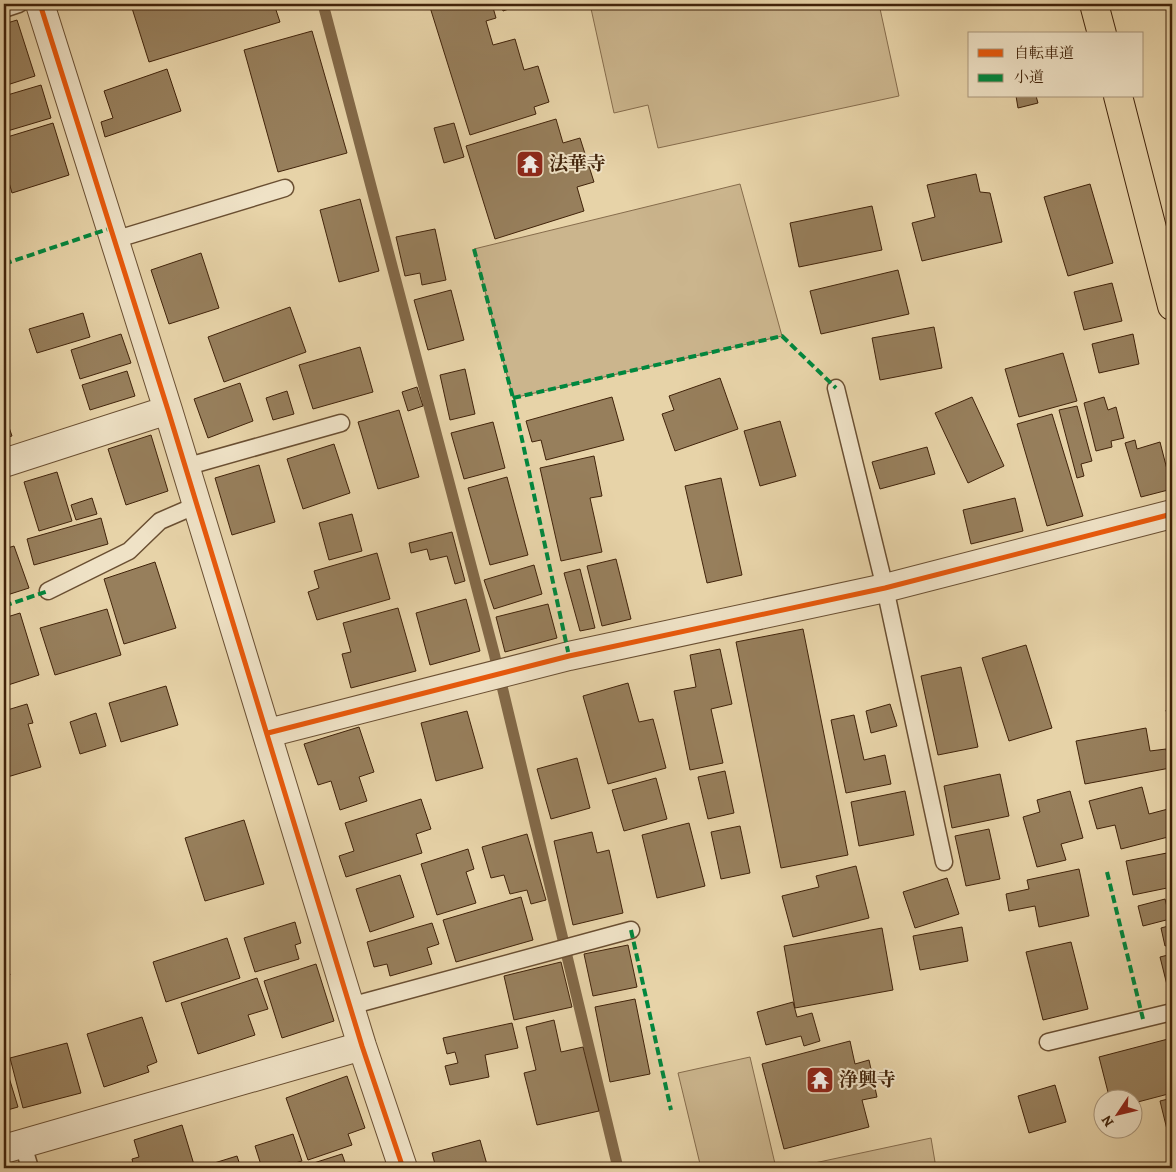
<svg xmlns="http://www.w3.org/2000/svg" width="1176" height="1172" font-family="Alegreya,'Noto Serif JP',serif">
  <rect width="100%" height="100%" fill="#e7d3a8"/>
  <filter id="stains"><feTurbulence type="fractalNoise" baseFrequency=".004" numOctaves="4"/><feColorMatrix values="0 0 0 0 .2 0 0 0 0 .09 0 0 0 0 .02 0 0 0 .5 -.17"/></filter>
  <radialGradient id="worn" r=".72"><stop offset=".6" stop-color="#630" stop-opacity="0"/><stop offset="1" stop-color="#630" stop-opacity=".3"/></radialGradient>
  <path fill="#cbb58d" stroke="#866c4c" d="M590,4H879L899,96L658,148L648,105L614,113Z
    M740,184L782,336L513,398L474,249Z
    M750,1057L776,1168H701L678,1073Z
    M931,1138L936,1168H791Z"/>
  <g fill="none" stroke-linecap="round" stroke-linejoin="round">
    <path stroke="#836948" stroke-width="11" d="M323,4L494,653L618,1168"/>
  </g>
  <path fill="#977f5c" stroke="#41230a" d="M136,4H274L280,22L149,62L131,5Z
    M429,4H492L496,18L486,21L493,45L515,39L524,70L538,66L549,102L534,107L536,114L470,135Z
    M501,4H523L503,11Z
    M17,20L35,76L4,86V24Z
    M312,31L347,153L278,172L244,50Z
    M167,69L181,111L105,137L101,122L113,118L104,91Z
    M41,85L51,118L4,132V96Z
    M1016,96H1036L1038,103L1018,108Z
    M556,119L563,143L580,138L594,182L577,187L584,211L495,239L466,146Z
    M53,123L69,175L12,193L4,165V138Z
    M454,123L464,157L444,163L434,128Z
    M976,174L980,192L990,193L1002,242L922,261L912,223L935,217L927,185Z
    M1090,184L1113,263L1068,276L1044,197Z
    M360,199L379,271L339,282L320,210Z
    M872,206L882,250L799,267L790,223Z
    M435,229L446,280L422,285L420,273L405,276L396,237Z
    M201,253L219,308L169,324L151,270Z
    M898,270L909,314L821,334L810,291Z
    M1112,283L1122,321L1084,330L1074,292Z
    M451,290L464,340L428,350L414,300Z
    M290,307L306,352L224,382L208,337Z
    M83,313L90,337L37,353L29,329Z
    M934,327L942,368L880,380L872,338Z
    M121,334L131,363L80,379L71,350Z
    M1133,334L1139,364L1099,373L1092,344Z
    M360,347L373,392L313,409L299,365Z
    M1063,353L1077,401L1019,417L1005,369Z
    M465,369L475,414L450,420L440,375Z
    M127,371L135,396L90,410L82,385Z
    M720,378L738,429L675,451L662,414L674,410L669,396Z
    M240,383L253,421L208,438L194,399Z
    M417,387L423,406L408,411L402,392Z
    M287,391L294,414L273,420L266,398Z
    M612,397L624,440L546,460L541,440L532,442L526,421Z
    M972,397L1004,466L968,483L935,413Z
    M1104,397L1108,410L1116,407L1124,438L1111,441L1112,447L1096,451L1084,403Z
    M1077,406L1092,461L1081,464L1084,476L1077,478L1059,410Z
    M399,410L419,477L378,489L358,422Z
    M4,413L12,436L4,438Z
    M1052,414L1083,516L1047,526L1017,424Z
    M780,421L796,476L760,486L744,431Z
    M493,422L505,468L464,479L451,433Z
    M151,435L168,491L126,505L108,449Z
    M1135,440L1137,449L1160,442L1172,489L1141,497L1125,443Z
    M334,444L350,493L303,509L287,459Z
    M927,447L935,474L880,489L872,462Z
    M594,456L602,496L590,498L602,552L561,561L540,468Z
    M259,465L275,522L232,535L215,478Z
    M57,472L72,521L39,531L24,482Z
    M507,477L528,555L490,565L468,488Z
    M721,478L742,575L707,583L685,486Z
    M92,498L97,514L76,520L71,505Z
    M1015,498L1023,531L971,544L963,510Z
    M352,514L362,551L329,560L319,523Z
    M101,518L108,544L34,565L27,539Z
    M452,532L465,581L455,584L447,556L430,560L427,549L411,553L409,543Z
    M14,546L29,588L4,596V549Z
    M377,553L390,599L317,620L308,592L319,588L314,571Z
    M616,559L631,619L602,626L587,566Z
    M155,562L176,628L124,644L104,579Z
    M534,565L542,594L494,609L484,580Z
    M580,569L595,628L580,631L564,573Z
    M466,599L480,651L430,665L416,613Z
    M548,604L557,638L505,652L496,617Z
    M398,608L416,671L351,688L342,654L351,652L343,623Z
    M107,609L121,655L55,675L40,628Z
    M20,613L39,675L5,686L4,618Z
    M803,629L848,855L781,868L736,642Z
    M1026,645L1052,728L1009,741L982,658Z
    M720,649L732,704L711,709L723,763L690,770L674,691L696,687L690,655Z
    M961,667L978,747L938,755L921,676Z
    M628,683L639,722L653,719L666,768L608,784L583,696Z
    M166,686L178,725L121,742L109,703Z
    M27,704L33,723L28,724L41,767L4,778V711Z
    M890,704L897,726L871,733L866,711Z
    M1172,708V735L1166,710Z
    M467,711L483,768L436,781L421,723Z
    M96,713L106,746L80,754L70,722Z
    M854,715L864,760L885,755L891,784L846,793L831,720Z
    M359,727L374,772L359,777L367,801L340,810L331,781L318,785L304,744Z
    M1146,728L1150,751L1166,749L1170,768L1085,784L1076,741Z
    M577,758L590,808L551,819L537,769Z
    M725,771L734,813L708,819L698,777Z
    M1000,774L1009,816L952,828L944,786Z
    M656,778L667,819L624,831L612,790Z
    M1142,787L1149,814L1168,809L1172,836L1121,849L1115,825L1097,829L1089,801Z
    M905,791L914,835L859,846L851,802Z
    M1070,791L1083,838L1061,844L1066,860L1037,867L1023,817L1040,812L1037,800Z
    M421,799L431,829L416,834L422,853L346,877L339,856L354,851L345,823Z
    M244,820L264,884L205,901L185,838Z
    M689,823L705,886L657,898L642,835Z
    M740,826L750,873L721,879L711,832Z
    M989,829L1000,879L966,886L955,836Z
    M592,832L597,853L609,850L623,913L573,925L554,841Z
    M527,834L546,900L531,904L527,890L510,894L504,875L491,878L482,847Z
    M468,849L474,869L466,872L476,903L437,915L421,864Z
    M1172,852V887L1133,895L1126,861Z
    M856,866L869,918L793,937L782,896L819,887L816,876Z
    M1079,869L1089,916L1039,927L1035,906L1009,911L1006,894L1029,889L1027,880Z
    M400,875L414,917L370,932L356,889Z
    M947,878L959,914L915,928L903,892Z
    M521,897L533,940L456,962L443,920Z
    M1165,899L1170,919L1143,926L1138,906Z
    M295,922L301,943L295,945L299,959L255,972L244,938Z
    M432,923L439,944L427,948L432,964L390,976L387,964L374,967L367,942Z
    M1172,925V944L1165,946L1161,928Z
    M962,927L968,961L920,970L913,936Z
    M882,928L893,990L795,1008L784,946Z
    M227,938L240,978L166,1002L153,962Z
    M1071,942L1088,1009L1043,1020L1026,952Z
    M628,945L637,987L593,996L584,954Z
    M1172,954V992L1169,993L1160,957Z
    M4,955L10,975L4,977Z
    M561,962L572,1007L514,1020L504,976Z
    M316,964L334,1021L282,1038L264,981Z
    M257,978L268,1009L248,1015L255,1035L198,1054L181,1003Z
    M635,999L650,1074L610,1082L595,1007Z
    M793,1002L797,1017L812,1013L820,1041L804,1046L801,1036L766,1045L757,1012Z
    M142,1017L157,1062L147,1066L149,1072L104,1087L87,1034Z
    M554,1020L561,1052L583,1047L599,1111L537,1125L524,1073L536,1070L526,1027Z
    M512,1023L518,1048L485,1055L489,1077L450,1085L445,1066L458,1063L455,1052L447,1054L443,1038Z
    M1168,1039L1172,1057V1093L1134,1103V1100H1110L1099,1057Z
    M850,1041L855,1064L869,1060L877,1097L862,1100L869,1127L784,1149L762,1064Z
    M67,1043L81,1093L23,1108L10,1058Z
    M4,1061L18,1107L4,1111Z
    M347,1076L365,1128L348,1134L352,1145L308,1160L286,1098Z
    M1055,1085L1066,1122L1029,1133L1018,1096Z
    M1172,1098V1150L1160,1101Z
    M182,1125L195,1168H134L132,1159L139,1157L134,1140Z
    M293,1134L302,1161L278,1168H262L255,1146Z
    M480,1140L488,1168H436L432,1153Z
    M342,1154L347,1168H298Z
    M237,1156L241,1168H212L211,1164Z"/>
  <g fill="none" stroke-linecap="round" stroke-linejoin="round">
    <defs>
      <path id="lane" d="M4,9L19,4
        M114,240L285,188
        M836,388L885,588L944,862
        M185,467L341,423
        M48,591L129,551L160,521L197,505
        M350,1006L631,930
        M1048,1042L1172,1012
        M23,1145L30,1168"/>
      <path id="street" d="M40,4L168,410L362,1046L403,1168
        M4,463L168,410
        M268,733L569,656L885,588L1172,514
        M4,1149L362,1046"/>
      <path id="primary" d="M1094,4L1102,34
        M1118,96L1172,306"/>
    </defs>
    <use href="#lane" stroke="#6a4f32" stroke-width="19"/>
    <use href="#street" stroke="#6a4f32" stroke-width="30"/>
    <use href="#primary" stroke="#41230a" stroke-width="30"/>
    <use href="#lane" stroke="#efe2c6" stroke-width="16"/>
    <use href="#street" stroke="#efe2c6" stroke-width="28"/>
    <use href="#primary" stroke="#e7d3a8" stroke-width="28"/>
    <path stroke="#00873e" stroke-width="4" stroke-dasharray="8 4" stroke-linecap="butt" d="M474,249L513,398L569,656
      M4,264L111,228
      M513,398L782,336L836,388
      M4,606L48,591
      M1107,872L1143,1019
      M631,930L671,1110"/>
    <defs>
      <path id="cycleway" d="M40,4L168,410L362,1046L403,1168
        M268,733L569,656L885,588L1172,514"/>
    </defs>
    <use href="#cycleway" stroke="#efe2c6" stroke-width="8"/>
    <use href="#cycleway" stroke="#e8590c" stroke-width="5"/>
  </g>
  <defs>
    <symbol id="temple-square" viewBox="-11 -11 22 22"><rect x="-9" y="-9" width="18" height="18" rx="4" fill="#8f2418" stroke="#efe2c6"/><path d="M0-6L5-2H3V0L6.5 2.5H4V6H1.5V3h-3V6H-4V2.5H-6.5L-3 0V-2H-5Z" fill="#fff"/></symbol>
  </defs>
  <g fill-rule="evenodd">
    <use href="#temple-square" x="514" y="148" width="32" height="32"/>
    <use href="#temple-square" x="804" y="1064" width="32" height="32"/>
  </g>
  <g text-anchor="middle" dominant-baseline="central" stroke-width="4" stroke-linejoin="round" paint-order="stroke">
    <g font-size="19" font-weight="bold" fill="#41230a" stroke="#efe2c6" text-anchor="start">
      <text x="549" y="164">法華寺</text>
      <text x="839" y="1080">浄興寺</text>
    </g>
  </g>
  <rect width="1176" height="1172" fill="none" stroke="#e7d3a8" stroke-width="20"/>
  <rect x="5" y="5" width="1166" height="1162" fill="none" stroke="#41230a" stroke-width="2.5"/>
  <rect x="10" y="10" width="1156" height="1152" fill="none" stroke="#41230a"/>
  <rect x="968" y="32" width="175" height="65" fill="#efe2c6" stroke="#a9967b"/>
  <rect x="978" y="49" width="25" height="8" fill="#e8590c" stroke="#a9967b"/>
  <text x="1014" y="58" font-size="15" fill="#41230a">自転車道</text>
  <rect x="978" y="74" width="25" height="8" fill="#00873e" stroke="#a9967b"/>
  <text x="1014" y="82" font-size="15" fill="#41230a">小道</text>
  <g transform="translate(1118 1114) rotate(235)"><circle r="24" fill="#efe2c6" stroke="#a9967b"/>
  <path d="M0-4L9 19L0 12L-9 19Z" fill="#8f2418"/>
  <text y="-8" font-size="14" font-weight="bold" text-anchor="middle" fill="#41230a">N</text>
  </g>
  <rect width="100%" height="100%" filter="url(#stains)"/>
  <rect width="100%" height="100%" fill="url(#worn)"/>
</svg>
